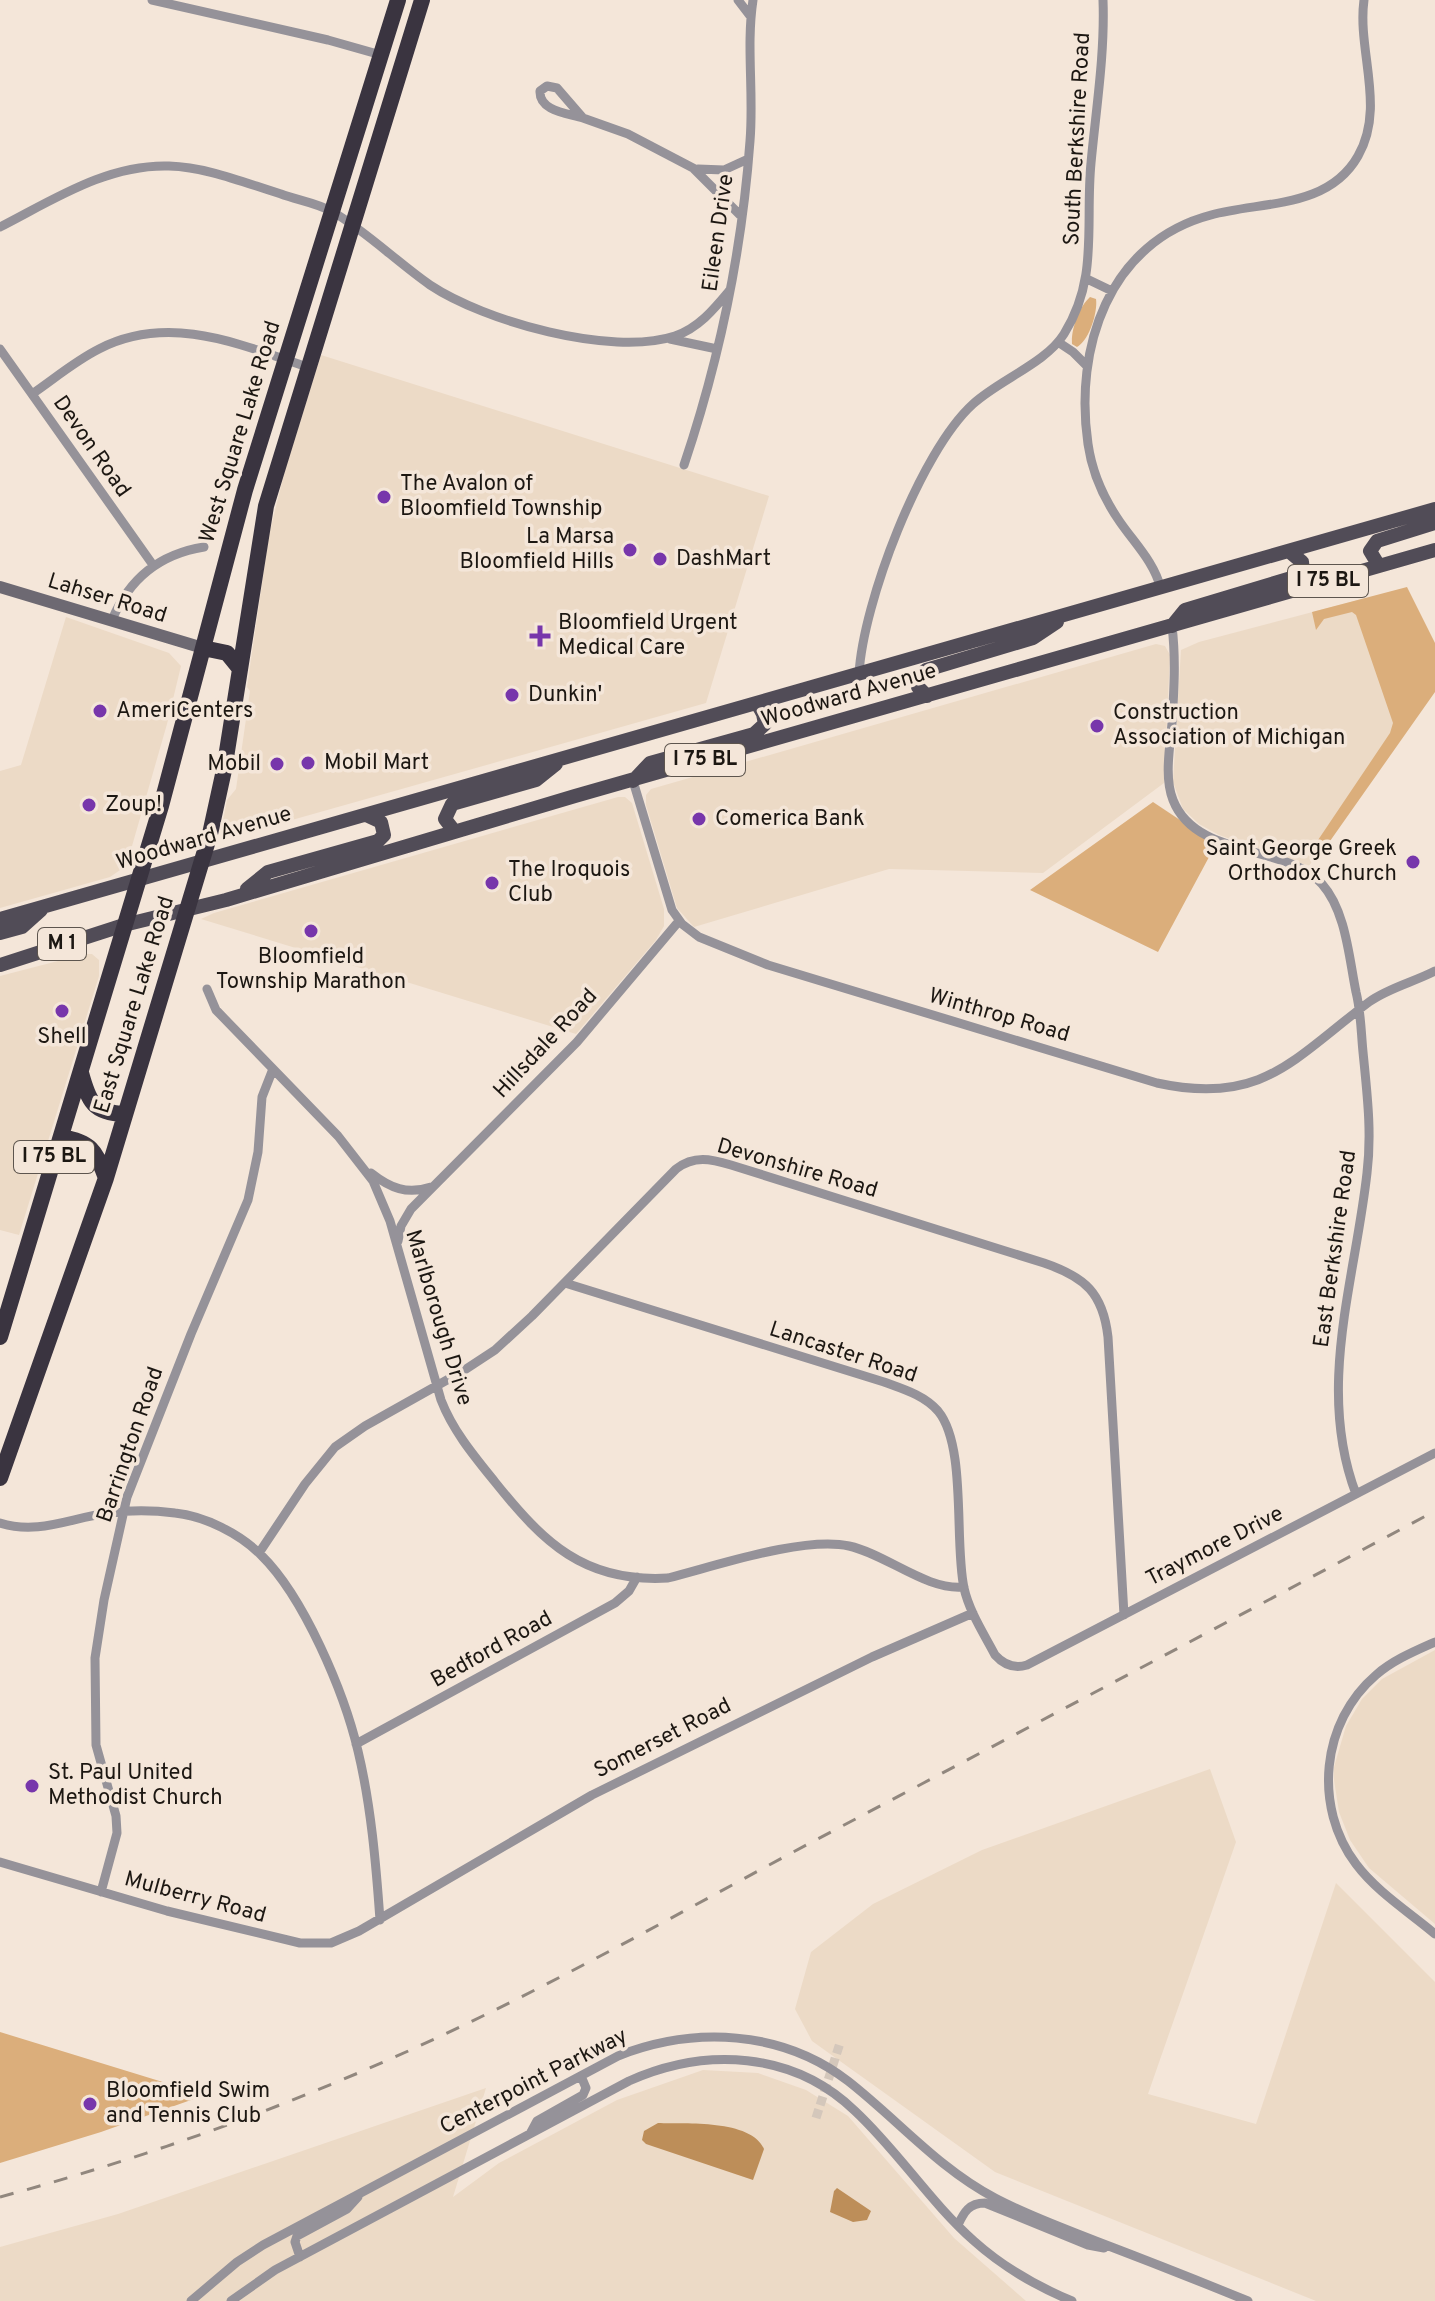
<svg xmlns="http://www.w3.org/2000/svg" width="1435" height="2301" font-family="Overpass,sans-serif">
  <rect width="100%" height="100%" fill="#f4e6d9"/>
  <path fill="#ecdac6" d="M321,355L769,496L706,703L260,829L235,833L229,829L223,820L227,800L236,789L250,691L247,687L269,535L285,470Z
    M1362,599L1399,735L1309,866L1219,835L1199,824L1183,809L1173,782L1181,650L1199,642Z
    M66,617L169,653L181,666L167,724L128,860L123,868L110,877L0,908V771L21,765Z
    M1156,644L1165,646L1170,655L1164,783L1043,873L889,869L694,927L677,908L646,805V795L651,789Z
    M618,797H625L632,803L664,909V926L656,940L576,1034L201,919L214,913Z
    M85,954H92L99,960V976L19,1235L0,1230V976Z
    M1435,1650V1924L1369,1868L1350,1840L1339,1812L1334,1780V1767L1346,1726L1362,1699L1382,1679Z
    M1210,1769L1236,1842L1148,2094L1256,2124L1336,1883L1435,1982V2301H1316L995,2172L812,2041L795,2009L811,1952L873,1904L982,1850Z
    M703,2070L758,2073L806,2090L848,2116L954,2238L1026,2301H0V2247L118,2214L486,2088L453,2197L499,2163L617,2100Z"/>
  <path fill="#dbae7b" d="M1090,297L1096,299C1098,312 1089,341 1077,347L1072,344C1071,329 1079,307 1090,297Z
    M1407,587L1435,643V692L1323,851L1314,846L1390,733L1393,723L1356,615L1352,612L1324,619L1316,630L1312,612Z
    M1153,802L1216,844L1158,952L1030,890Z
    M0,2032L205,2095L101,2132L0,2163Z"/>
  <path fill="#bd8e59" d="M658,2123C685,2124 751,2119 764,2149L753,2180L646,2144L642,2140L644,2131Z
    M837,2188L871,2211L867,2220L853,2222L830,2212L834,2191Z"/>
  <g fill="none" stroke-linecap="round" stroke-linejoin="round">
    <path stroke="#d4c7bb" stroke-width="9" stroke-dasharray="9 4.5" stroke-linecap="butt" d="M816,2118L840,2043"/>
    <path stroke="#959299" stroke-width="9" d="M152,0L328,40L381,55
      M738,0L751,17
      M583,118C567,113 539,111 540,91L547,86L557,88L583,118L628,134L693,168L740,215
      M698,169L724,170L748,159
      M0,227C53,200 107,164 169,166C207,167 245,183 281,194C297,200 318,203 333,212C367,232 397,262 430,285C484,321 611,357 675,336C699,328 715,308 730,290
      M1087,279L1112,291
      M670,339L717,349
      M1058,342L1073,352L1086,365
      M0,349L153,565
      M32,394C54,379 75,361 99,349C169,313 239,344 307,367
      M684,465C719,361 742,251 750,141C754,94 746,46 753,0
      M1161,589C1154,562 1136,545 1120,522C1104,499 1092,472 1088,444C1074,349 1108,242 1211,215C1262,201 1328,209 1358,156C1386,107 1357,51 1364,0
      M112,620C129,579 160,554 204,547
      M1172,626C1176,659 1174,690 1172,723C1170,747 1164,777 1173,800C1196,859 1287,844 1322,884C1346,911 1349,958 1356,992C1361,1012 1361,1032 1363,1052C1367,1093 1372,1132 1367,1173C1355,1281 1316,1388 1356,1494
      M859,674C863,603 920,452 973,404C999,380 1046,363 1064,334C1099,278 1085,224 1091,163C1096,109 1105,54 1103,0
      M633,781L672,910L682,924L699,937L768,965L1157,1083C1262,1106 1293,1059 1369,1002C1388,988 1414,982 1435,971
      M207,989L216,1010L338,1136L373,1181L390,1221L441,1400C453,1431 474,1456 495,1482C543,1542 584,1583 668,1578C716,1566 803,1536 849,1546C886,1554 927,1591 964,1587
      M371,1173C390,1188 407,1195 431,1187
      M398,1241L401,1226L411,1209L577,1042L679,921
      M565,1283L884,1382C903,1389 924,1395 938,1411C967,1446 954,1542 964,1588C969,1611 984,1634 995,1655C1004,1665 1014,1669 1027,1665L1435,1453
      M0,1523C38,1535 70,1518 108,1513C129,1510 153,1510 175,1513C205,1516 240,1534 261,1555C304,1597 344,1692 358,1751C371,1805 376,1864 380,1920
      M259,1553L305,1484L335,1447L365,1426L463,1371L495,1350L532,1316L676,1169C694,1155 711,1159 731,1165L1044,1263C1085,1277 1103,1293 1108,1337L1124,1615
      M1435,1642C1415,1651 1393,1660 1376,1675C1321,1722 1313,1807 1356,1864C1377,1892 1409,1912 1435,1934
      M356,1744L615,1603L629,1591L637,1577
      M0,1862L167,1911L300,1943H331L359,1931L592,1795L872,1657L973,1613
      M101,1892L117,1833L116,1816L96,1745L95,1658L104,1600L127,1497L191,1334L248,1200L258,1152L262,1097L273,1069
      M530,2134L537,2121L583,2095L586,2088L581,2076
      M958,2225C964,2212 969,2203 985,2203L1088,2245L1104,2248
      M300,2257L295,2242L297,2236L347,2209L358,2197
      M191,2301L237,2262L263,2245L618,2056C694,2026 782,2030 848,2081C898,2120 938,2168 995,2198C1029,2216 1066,2229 1101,2243C1151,2262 1199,2281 1248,2301
      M231,2301L275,2270L629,2081C705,2047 793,2051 855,2111C898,2151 930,2202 974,2241C1003,2267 1036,2286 1072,2301"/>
    <path stroke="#6d6972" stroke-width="12" d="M0,587L203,648"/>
    <path stroke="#514c57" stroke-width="14" d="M1379,566L1370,551L1377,541L1435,523
      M1172,626L1185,610L1298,576L1303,571L1302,562L1290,552
      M927,696L918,687L917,681L926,670L1033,638L1057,622
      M633,781L650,763L754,734L765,724L763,714L757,703
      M455,832L445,819L452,804L536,780L556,764
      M247,889L268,872L378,841L384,835L381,822L366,815
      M0,919L1435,509
      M0,933L22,927L41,910
      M0,965L124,925L226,900L575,796L1435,550"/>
    <path stroke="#3a3440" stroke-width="16" d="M203,648L227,653L240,669
      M81,1073C89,1102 93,1113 125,1114
      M61,1137C90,1142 96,1150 106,1178
      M0,1337L161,806L245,490L398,0
      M0,1478L106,1178L210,834L224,770L266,506L422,0"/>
    <path stroke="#91877e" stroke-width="3" stroke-dasharray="14 14" stroke-linecap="butt" d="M0,2197C152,2156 300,2102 443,2035C569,1976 690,1907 812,1842C1020,1732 1228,1622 1435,1511"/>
  </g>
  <g fill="#7736ab" stroke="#f4e6d9" stroke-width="3">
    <circle cx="384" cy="497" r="8"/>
    <circle cx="630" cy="550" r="8"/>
    <circle cx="660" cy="559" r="8"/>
    <path d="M536 624h8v8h8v8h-8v8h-8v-8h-8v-8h8z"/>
    <circle cx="512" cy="695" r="8"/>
    <circle cx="100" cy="711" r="8"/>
    <circle cx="1097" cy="726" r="8"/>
    <circle cx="308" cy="763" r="8"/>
    <circle cx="277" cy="764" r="8"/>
    <circle cx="89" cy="805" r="8"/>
    <circle cx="699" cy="819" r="8"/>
    <circle cx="1413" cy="862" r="8"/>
    <circle cx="492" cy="883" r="8"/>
    <circle cx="311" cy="931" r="8"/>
    <circle cx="62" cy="1011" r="8"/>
    <circle cx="32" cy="1786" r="8"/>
    <circle cx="90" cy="2104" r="8"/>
  </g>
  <g text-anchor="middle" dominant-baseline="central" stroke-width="7" stroke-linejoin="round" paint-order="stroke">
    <g fill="#f4e6d9" stroke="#5d554e" stroke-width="2">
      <rect x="1288" y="565" width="80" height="32" rx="6"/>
      <rect x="665" y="744" width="80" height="32" rx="6"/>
      <rect x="38" y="928" width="48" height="32" rx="6"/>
      <rect x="14" y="1141" width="80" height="32" rx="6"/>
    </g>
    <g font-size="20" font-weight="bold" fill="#1c1712">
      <text x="1328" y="581">I 75 BL</text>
      <text x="705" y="760">I 75 BL</text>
      <text x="62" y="944">M 1</text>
      <text x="54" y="1157">I 75 BL</text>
    </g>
    <g font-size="22" fill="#1c1712" stroke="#f4e6d9">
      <text transform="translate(1078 139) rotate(-87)">South Berkshire Road</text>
      <text transform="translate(719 233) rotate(-82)">Eileen Drive</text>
      <text transform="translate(241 432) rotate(-73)">West Square Lake Road</text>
      <text transform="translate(91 447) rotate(55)">Devon Road</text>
      <text transform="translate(107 599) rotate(17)">Lahser Road</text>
      <text transform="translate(849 696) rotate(-16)">Woodward Avenue</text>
      <text transform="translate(204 839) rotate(-16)">Woodward Avenue</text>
      <text transform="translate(135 1005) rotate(-73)">East Square Lake Road</text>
      <text transform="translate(999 1016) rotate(16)">Winthrop Road</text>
      <text transform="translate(546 1044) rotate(-47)">Hillsdale Road</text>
      <text transform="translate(797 1169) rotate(16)">Devonshire Road</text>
      <text transform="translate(1336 1249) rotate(-82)">East Berkshire Road</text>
      <text transform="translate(438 1318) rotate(73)">Marlborough Drive</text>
      <text transform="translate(843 1353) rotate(18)">Lancaster Road</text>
      <text transform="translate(131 1445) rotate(-71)">Barrington Road</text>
      <text transform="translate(1215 1547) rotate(-27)">Traymore Drive</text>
      <text transform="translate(492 1650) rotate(-29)">Bedford Road</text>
      <text transform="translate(663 1739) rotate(-27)">Somerset Road</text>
      <text transform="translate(195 1898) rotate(15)">Mulberry Road</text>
      <text transform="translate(534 2082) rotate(-27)">Centerpoint Parkway</text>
    </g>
    <g font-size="22" fill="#1c1712" stroke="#f4e6d9" text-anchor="start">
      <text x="400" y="484">The Avalon of<tspan x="400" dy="25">Bloomfield Township</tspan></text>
      <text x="614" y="537" text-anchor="end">La Marsa<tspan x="614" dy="25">Bloomfield Hills</tspan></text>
      <text x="676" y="559">DashMart</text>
      <text x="558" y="623">Bloomfield Urgent<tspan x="558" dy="25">Medical Care</tspan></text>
      <text x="528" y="695">Dunkin'</text>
      <text x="116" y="711">AmeriCenters</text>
      <text x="1113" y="713">Construction<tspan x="1113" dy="25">Association of Michigan</tspan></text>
      <text x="324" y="763">Mobil Mart</text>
      <text x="261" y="764" text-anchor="end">Mobil</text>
      <text x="105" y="805">Zoup!</text>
      <text x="715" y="819">Comerica Bank</text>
      <text x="1397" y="849" text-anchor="end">Saint George Greek<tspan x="1397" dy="25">Orthodox Church</tspan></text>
      <text x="508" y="870">The Iroquois<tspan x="508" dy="25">Club</tspan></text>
      <text x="311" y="957" text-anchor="middle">Bloomfield<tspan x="311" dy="25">Township Marathon</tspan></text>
      <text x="62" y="1037" text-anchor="middle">Shell</text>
      <text x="48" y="1773">St. Paul United<tspan x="48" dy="25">Methodist Church</tspan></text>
      <text x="106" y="2091">Bloomfield Swim<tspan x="106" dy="25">and Tennis Club</tspan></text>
    </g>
  </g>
</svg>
